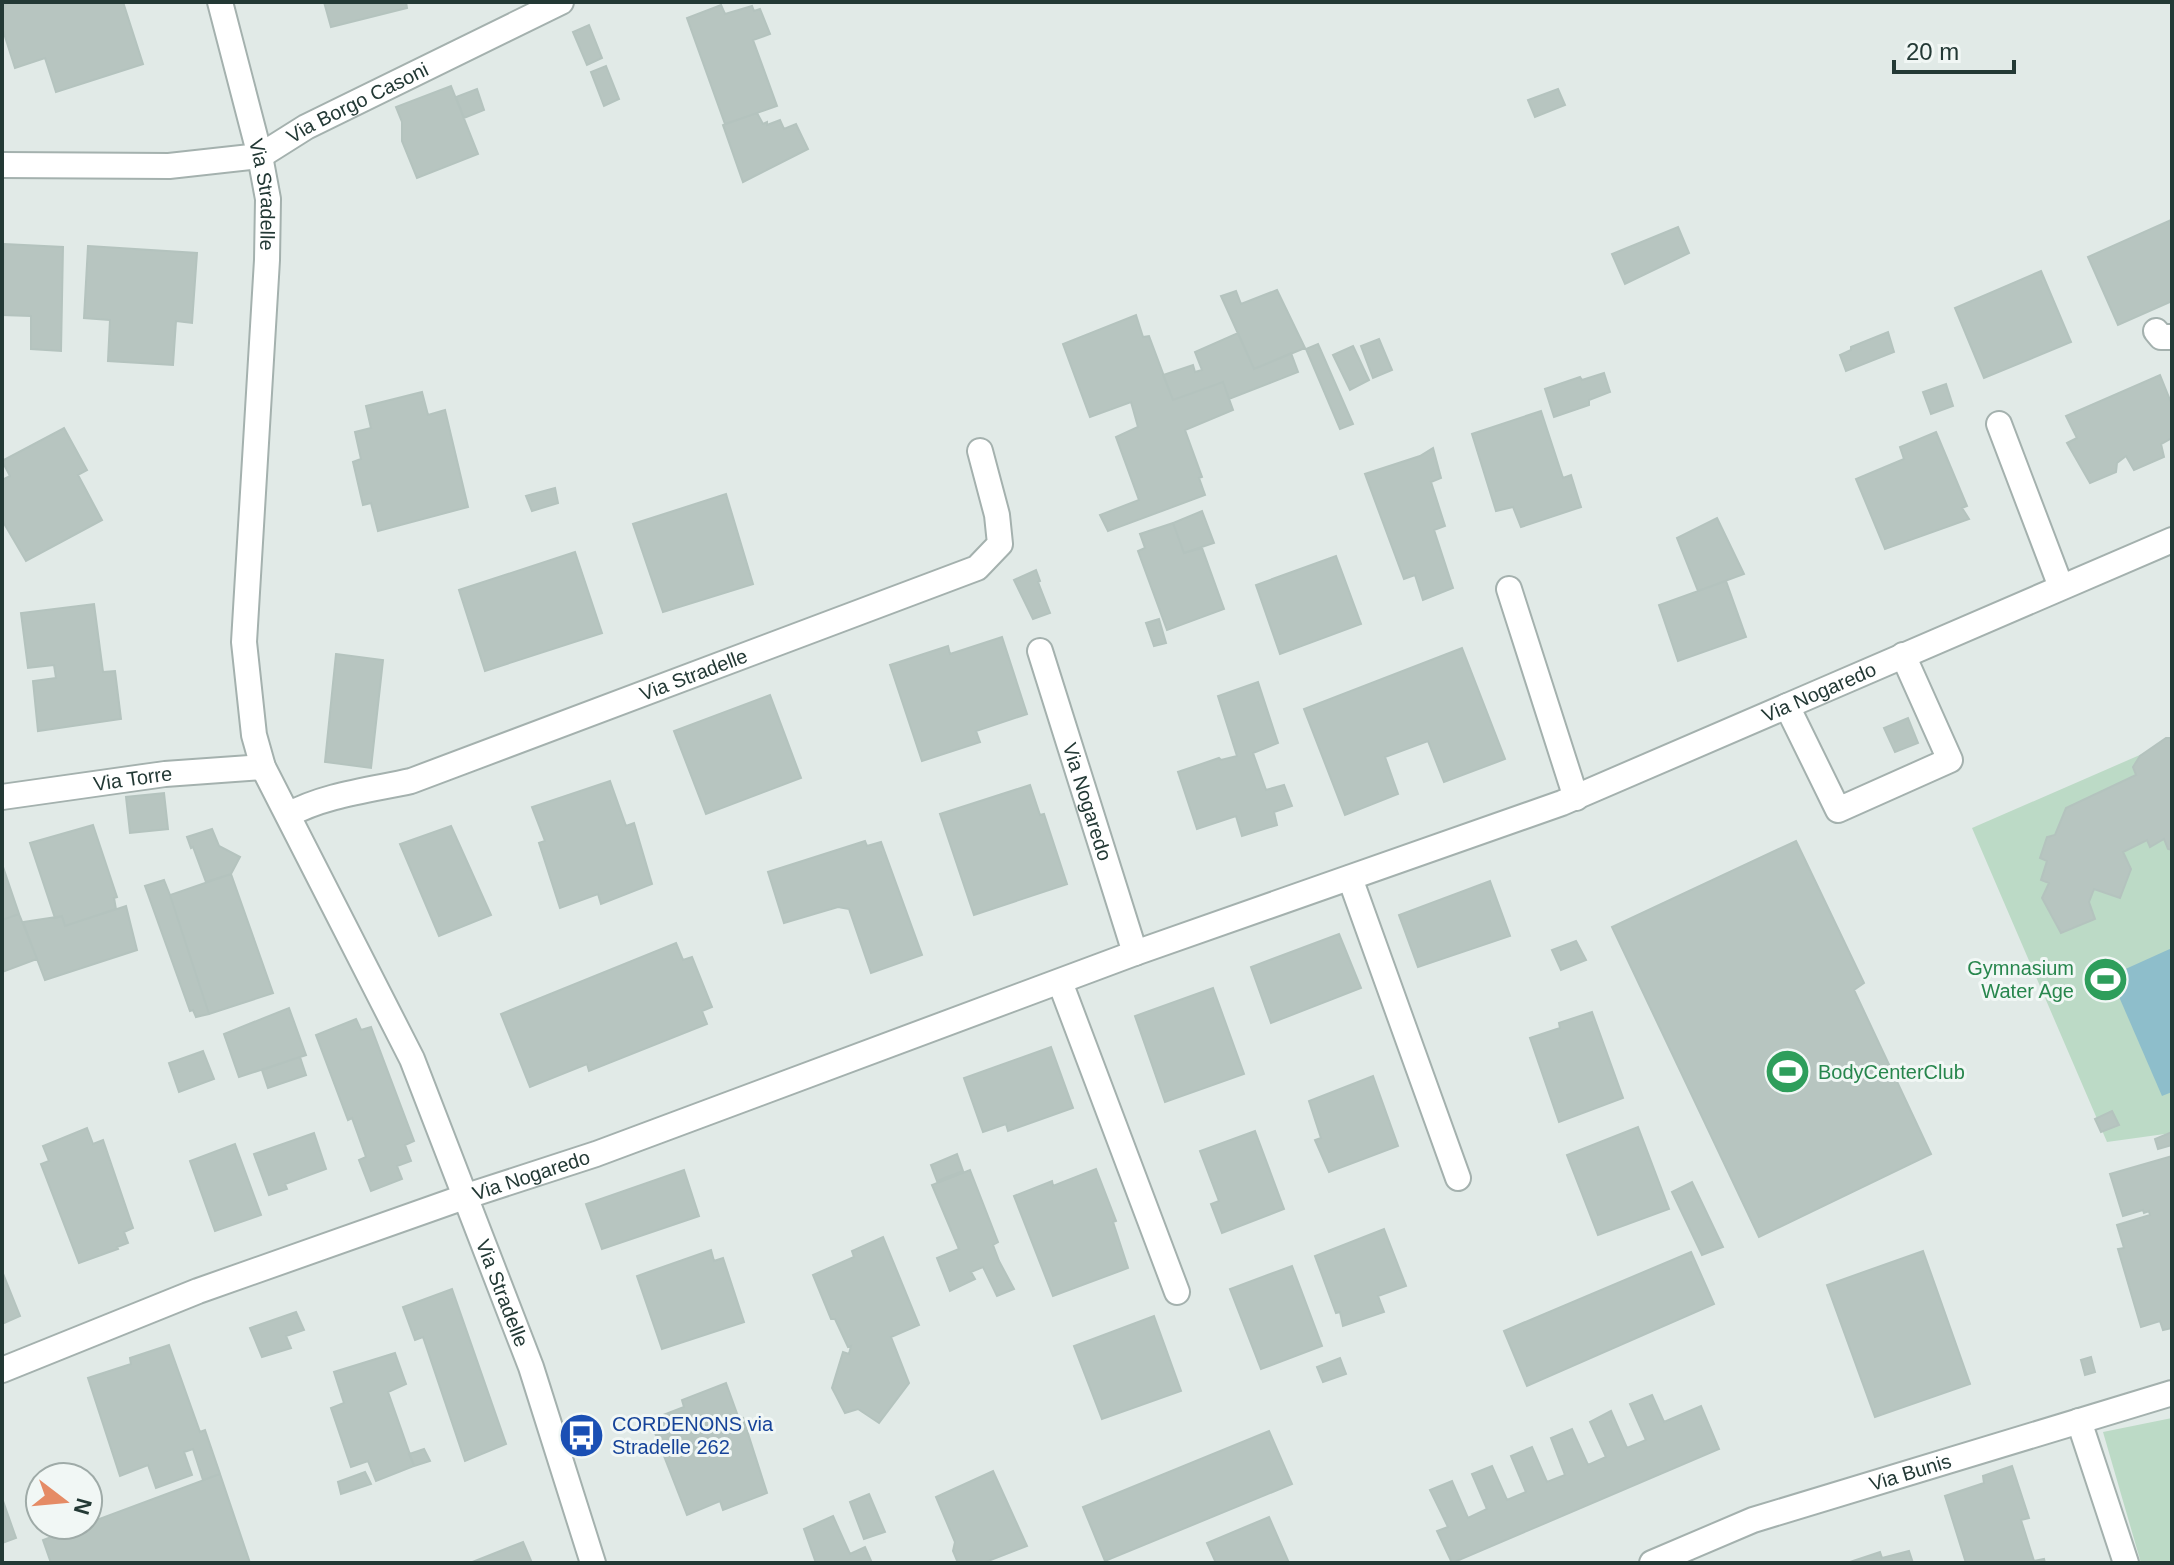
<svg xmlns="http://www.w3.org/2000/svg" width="2174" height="1565" font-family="Arial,sans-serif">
  <rect width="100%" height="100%" fill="#e1eae7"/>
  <path fill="#bcdac6" d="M2172,741V1133L2107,1142L1972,828Z
    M2172,1418V1563H2141L2103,1432Z"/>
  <path fill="#8ebecb" d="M2172,948V1092L2162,1096L2110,976Z"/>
  <path fill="#b7c5c0" stroke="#b4c3be" stroke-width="2" d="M2,2H123L143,64L56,92L45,58L15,68L2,27Z
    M324,2H406L407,8L331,27Z
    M721,5L725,14L752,6L754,11L760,9L770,34L753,40L777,106L725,124L687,18Z
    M589,25L602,58L587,65L573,32Z
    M606,66L619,99L604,106L591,72Z
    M451,86L478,154L417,178L402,141V122L396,107Z
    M477,89L484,110L464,118L456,97Z
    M1558,89L1565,105L1535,117L1528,100Z
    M757,113L763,124L767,122V125L780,120L784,129L796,124L808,149L743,182L723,125Z
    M2171,220L2172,301L2118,325L2088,257Z
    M1678,227L1689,253L1625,284L1612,254Z
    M4,244L63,247L61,351L31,349V316L2,315Z
    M88,246L197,253L192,323L176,321L173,365L108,361L110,320L84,318Z
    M2041,271L2071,342L1984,378L1955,308Z
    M1277,290L1305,348L1254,369L1221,296L1236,291L1241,304Z
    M1136,315L1143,337L1149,336L1173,400L1223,382L1233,410L1185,430L1202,477L1199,478L1205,495L1108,531L1100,515L1139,500L1116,437L1138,427L1131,402L1090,417L1063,344Z
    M1888,332L1894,352L1846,371L1840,355L1851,350V347Z
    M1238,333L1254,369L1291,353L1298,372L1229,399L1223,382L1173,400L1163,375L1193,365L1195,372L1202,370L1195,352Z
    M1379,339L1392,370L1373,378L1361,346Z
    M1318,344L1353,424L1340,429L1306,349Z
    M1353,346L1369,380L1350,390L1333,355Z
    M1604,373L1610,392L1589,400V405L1554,417L1545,389L1580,377L1582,380Z
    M2160,375L2172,405V438L2161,444L2164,457L2134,470L2126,456L2117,463L2116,472L2090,483L2067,443L2077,438L2066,416Z
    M1946,384L1953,406L1931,414L1923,392Z
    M422,392L428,415L445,410L468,507L378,531L371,503L363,505L353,462L361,459L355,432L371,428L366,406Z
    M1541,411L1563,478L1571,475L1581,507L1521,527L1513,507L1496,511L1472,434Z
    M64,428L87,470L78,475L102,520L26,561L2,520V480L10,476L2,461Z
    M1936,432L1967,506L1962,508L1969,519L1885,549L1856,479L1904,459L1900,447Z
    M1433,448L1441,478L1431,482L1445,526L1434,530L1453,588L1423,600L1415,575L1404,579L1365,474L1420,456Z
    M555,488L558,503L532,511L526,496Z
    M726,494L753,584L663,612L633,524Z
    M1202,511L1214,543L1184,553L1173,523Z
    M1717,518L1744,574L1698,591L1677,538Z
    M1173,523L1184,553L1202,548L1224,609L1167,630L1138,551L1145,548L1140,534Z
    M575,552L602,633L485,671L459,590Z
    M1336,556L1361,624L1280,654L1256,585Z
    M1036,570L1040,581L1038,582L1050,613L1033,619L1014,580Z
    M1726,581L1746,637L1678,661L1659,605Z
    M94,604L103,672L115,671L121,719L38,731L33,681L56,678L54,665L28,668L21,613Z
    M1159,619L1166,643L1154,646L1146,623Z
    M1002,637L1027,714L976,731L980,742L922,761L890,665L948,646L950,654Z
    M1462,648L1505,759L1444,782L1428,741L1385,757L1398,794L1345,815L1304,709Z
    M336,654L383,660L371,768L325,762Z
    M1258,682L1278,743L1253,753L1266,790L1284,785L1292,806L1274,812L1277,825L1242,836L1236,816L1197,829L1178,772L1219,758L1221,760L1237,756L1218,696Z
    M770,695L801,778L706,814L674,731Z
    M1908,718L1918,743L1895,752L1884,728Z
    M2166,738H2172V850L2168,849L2164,839L2150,847L2147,840L2123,852L2131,869L2120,898L2094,889L2089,902L2095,919L2061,933L2042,898L2049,883L2041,880L2047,861L2040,858L2047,837L2055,835L2066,808L2136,775L2133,767L2140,756Z
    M610,781L626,826L634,823L652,884L601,904L598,894L560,908L539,843L545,841L532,807Z
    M1030,785L1040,815L1044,814L1067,884L974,915L940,814Z
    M164,793L168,829L130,833L126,797Z
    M93,825L117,897L114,898L116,909L65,926L62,916L55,918L30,843Z
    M451,826L491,915L439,936L400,844Z
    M212,829L219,846L240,857L231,874L206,882L193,847L191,848L187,837Z
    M865,841L867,846L881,842L922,955L871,973L849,909L838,907L784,923L768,872Z
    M1796,841L1864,983L1854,990L1931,1154L1759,1237L1612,927Z
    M2,864L19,914L2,920Z
    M231,874L273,993L209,1014L170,895Z
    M164,880L170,895L209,1014L196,1017L193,1010L190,1011L145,886Z
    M1490,881L1510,936L1418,967L1399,915Z
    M126,906L137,950L45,980L23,922L62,916L65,926Z
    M19,914L37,959L2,972V920Z
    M1339,934L1361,988L1271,1023L1251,967Z
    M1576,941L1586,960L1561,970L1552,950Z
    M676,943L683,960L692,957L712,1007L702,1011L707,1024L589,1071L587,1064L530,1087L501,1014Z
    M1213,988L1244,1074L1165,1102L1135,1016Z
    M289,1008L306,1055L239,1077L224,1034Z
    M1592,1012L1623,1098L1559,1122L1530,1038L1560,1028L1559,1023Z
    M356,1019L361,1030L371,1027L414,1141L405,1145L411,1161L397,1166L402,1179L371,1191L359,1160L366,1157L352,1118L348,1120L316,1035Z
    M1051,1047L1073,1108L1008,1131L1006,1124L983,1132L964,1078Z
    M203,1051L214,1079L179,1092L169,1063Z
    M300,1057L306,1075L268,1088L262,1070Z
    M1373,1076L1398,1146L1329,1172L1315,1140L1321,1138L1309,1101Z
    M2112,1111L2119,1125L2101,1132L2095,1119Z
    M1638,1127L1669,1209L1598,1235L1567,1155Z
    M87,1128L93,1144L103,1140L133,1228L124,1232L128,1243L117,1247L118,1249L79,1263L41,1164L49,1161L43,1146Z
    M1255,1131L1284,1209L1222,1233L1211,1204L1219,1201L1200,1151Z
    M2172,1132V1145L2158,1149L2155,1139Z
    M314,1133L326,1169L285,1184L287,1189L269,1195L254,1154Z
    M235,1144L261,1215L215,1231L190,1161Z
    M957,1154L963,1171L937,1181L931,1165Z
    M2172,1156V1328L2163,1330L2160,1321L2141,1327L2118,1249L2124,1248L2117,1225L2150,1215L2149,1211L2144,1213L2143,1210L2123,1216L2110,1174Z
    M1096,1169L1116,1221L1113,1222L1128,1268L1053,1296L1014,1196L1052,1181L1053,1186Z
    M684,1170L699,1216L602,1249L586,1204Z
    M970,1170L998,1242L993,1245L999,1261L1014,1289L997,1296L983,1267L971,1272L975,1279L950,1291L937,1258L959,1249L932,1185Z
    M1692,1182L1723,1247L1702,1255L1672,1192Z
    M1384,1229L1406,1286L1378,1296L1384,1312L1343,1326L1340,1312L1336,1313L1315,1256Z
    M883,1237L919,1325L891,1337L909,1383L879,1423L858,1409L845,1413L832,1388L843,1352L849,1354L851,1346L848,1347L835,1319H831L813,1275L854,1257L852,1251Z
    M711,1250L714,1261L723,1258L744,1322L662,1349L637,1276Z
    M1923,1251L1970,1384L1875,1417L1827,1285Z
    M1691,1252L1714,1304L1527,1386L1504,1331Z
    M1292,1266L1322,1346L1261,1369L1230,1289Z
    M2,1271L20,1316L2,1324Z
    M452,1289L506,1444L465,1461L423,1337L415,1340L403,1307Z
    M296,1312L304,1330L286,1336L291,1348L262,1357L250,1328Z
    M1154,1316L1181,1391L1102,1419L1074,1346Z
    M169,1345L200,1432L205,1430L220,1474L203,1480L193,1449L184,1452L192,1475L156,1488L148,1465L120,1476L88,1378L131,1364L130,1358Z
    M395,1353L406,1384L388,1392L414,1466L376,1481L368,1461L351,1467L331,1408L344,1403L334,1372Z
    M2091,1357L2095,1372L2085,1375L2081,1360Z
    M1340,1358L1346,1374L1323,1382L1317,1367Z
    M726,1383L739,1419L743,1418L767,1493L723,1510L720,1501L687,1515L650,1420L684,1407L682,1400Z
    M1652,1395L1664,1422L1701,1406L1719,1449L1452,1563L1437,1531L1448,1527L1430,1490L1452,1481L1468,1518L1487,1509L1472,1474L1492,1466L1507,1500L1526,1492L1511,1456L1532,1447L1547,1482L1565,1475L1551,1438L1572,1429L1588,1465L1606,1457L1590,1422L1611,1411L1627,1448L1646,1440L1630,1404Z
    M1269,1431L1292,1484L1105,1561L1083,1507Z
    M424,1449L430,1461L414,1466L409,1454Z
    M2012,1466L2029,1518L2021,1520L2034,1561L2044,1559L2045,1563H1966L1945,1496L1984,1483L1983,1476Z
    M993,1471L1027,1546L983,1563H958L953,1551L955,1542L936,1497Z
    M365,1472L371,1484L341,1494L338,1482Z
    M220,1474L250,1563H51L43,1540Z
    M869,1494L885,1532L864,1539L850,1502Z
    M2,1498L16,1538L2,1543Z
    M833,1516L850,1554L865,1547L872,1563H816L804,1529Z
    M1269,1517L1289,1563H1216L1207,1543Z
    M523,1542L532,1563H470Z
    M1909,1551L1913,1563H1847L1880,1552L1882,1558Z"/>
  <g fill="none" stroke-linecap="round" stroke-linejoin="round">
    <defs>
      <g id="service">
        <path d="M2156,331L2161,337H2172"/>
        <path d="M1999,424L2061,587"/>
        <path d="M1509,589L1576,798"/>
        <path id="s1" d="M1040,651L1135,953"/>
        <path d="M1787,706L1838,810L1950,760L1903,655"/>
        <path d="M1350,878L1458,1178"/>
        <path d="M1060,982L1177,1292"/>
        <path d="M2079,1421L2126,1563"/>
      </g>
      <g id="minor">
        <path id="s2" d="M220,2L260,156L268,199L267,260L244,642L254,735L263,767L412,1059L531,1367L593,1563"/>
        <path id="s3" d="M2,165L169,166L260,156L306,127L561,2"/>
        <path id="s4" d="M2,797L165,774L263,767"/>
        <path id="s5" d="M288,815C324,795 370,790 411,781L977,568L1000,544L997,515L980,451"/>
        <path id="s6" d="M2,1370L198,1291L467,1196L596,1154L1135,953L1562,803L2172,540"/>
        <path id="s7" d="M1652,1563L1753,1520L2172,1393"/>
      </g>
    </defs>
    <use href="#service" stroke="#a4b1ae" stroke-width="28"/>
    <use href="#minor" stroke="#a4b1ae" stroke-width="28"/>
    <use href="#service" stroke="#fff" stroke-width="24"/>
    <use href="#minor" stroke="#fff" stroke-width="24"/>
  </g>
  <defs>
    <symbol id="stadium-disc" viewBox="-11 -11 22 22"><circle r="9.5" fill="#2e9e5b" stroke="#f1f7f5"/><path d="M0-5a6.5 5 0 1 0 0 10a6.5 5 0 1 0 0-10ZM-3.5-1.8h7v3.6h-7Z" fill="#fff"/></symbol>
    <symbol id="bus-disc" viewBox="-11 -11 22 22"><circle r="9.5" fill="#1a4fb4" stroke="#f1f7f5"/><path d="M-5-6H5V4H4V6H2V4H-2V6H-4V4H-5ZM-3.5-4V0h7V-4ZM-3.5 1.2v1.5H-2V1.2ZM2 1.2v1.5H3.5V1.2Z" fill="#fff"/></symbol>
  </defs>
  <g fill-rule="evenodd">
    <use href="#stadium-disc" x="2080" y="954" width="51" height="51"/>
    <use href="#stadium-disc" x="1762" y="1046" width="51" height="51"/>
    <use href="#bus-disc" x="556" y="1410" width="51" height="51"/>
  </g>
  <g text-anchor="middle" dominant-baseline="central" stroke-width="6" stroke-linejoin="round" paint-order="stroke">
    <g font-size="20" fill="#233935" stroke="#f1f7f5">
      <text stroke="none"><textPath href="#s3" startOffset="370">Via Borgo Casoni</textPath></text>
      <text stroke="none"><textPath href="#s2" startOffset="198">Via Stradelle</textPath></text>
      <text stroke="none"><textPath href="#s5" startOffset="430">Via Stradelle</textPath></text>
      <text stroke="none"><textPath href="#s6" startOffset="1940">Via Nogaredo</textPath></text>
      <text stroke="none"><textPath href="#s4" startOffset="132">Via Torre</textPath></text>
      <text stroke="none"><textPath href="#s1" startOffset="158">Via Nogaredo</textPath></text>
      <text stroke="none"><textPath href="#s6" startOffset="564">Via Nogaredo</textPath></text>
      <text stroke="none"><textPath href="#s2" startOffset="1352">Via Stradelle</textPath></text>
      <text stroke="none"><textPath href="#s7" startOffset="274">Via Bunis</textPath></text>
    </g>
    <g font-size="20" fill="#27864d" stroke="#f1f7f5" text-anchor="end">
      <text x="2074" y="968">Gymnasium<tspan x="2074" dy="23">Water Age</tspan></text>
      <text x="1818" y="1072" text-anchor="start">BodyCenterClub</text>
    </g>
    <g font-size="20" fill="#164399" stroke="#f1f7f5" text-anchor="start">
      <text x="612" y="1424">CORDENONS via<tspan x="612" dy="23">Stradelle 262</tspan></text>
    </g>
  </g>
  <rect width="2174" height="1565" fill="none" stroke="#233935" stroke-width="8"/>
  <g transform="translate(64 1501) rotate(106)"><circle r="38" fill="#f1f7f5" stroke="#9faba8" stroke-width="2"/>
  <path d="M0-6L14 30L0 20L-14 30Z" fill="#e58b65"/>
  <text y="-12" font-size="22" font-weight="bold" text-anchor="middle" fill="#233935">N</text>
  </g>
  <path d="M1894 60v12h120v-12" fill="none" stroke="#233935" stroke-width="4"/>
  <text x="1906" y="60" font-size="24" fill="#233935" stroke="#f1f7f5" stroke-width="6" paint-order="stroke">20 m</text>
</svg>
